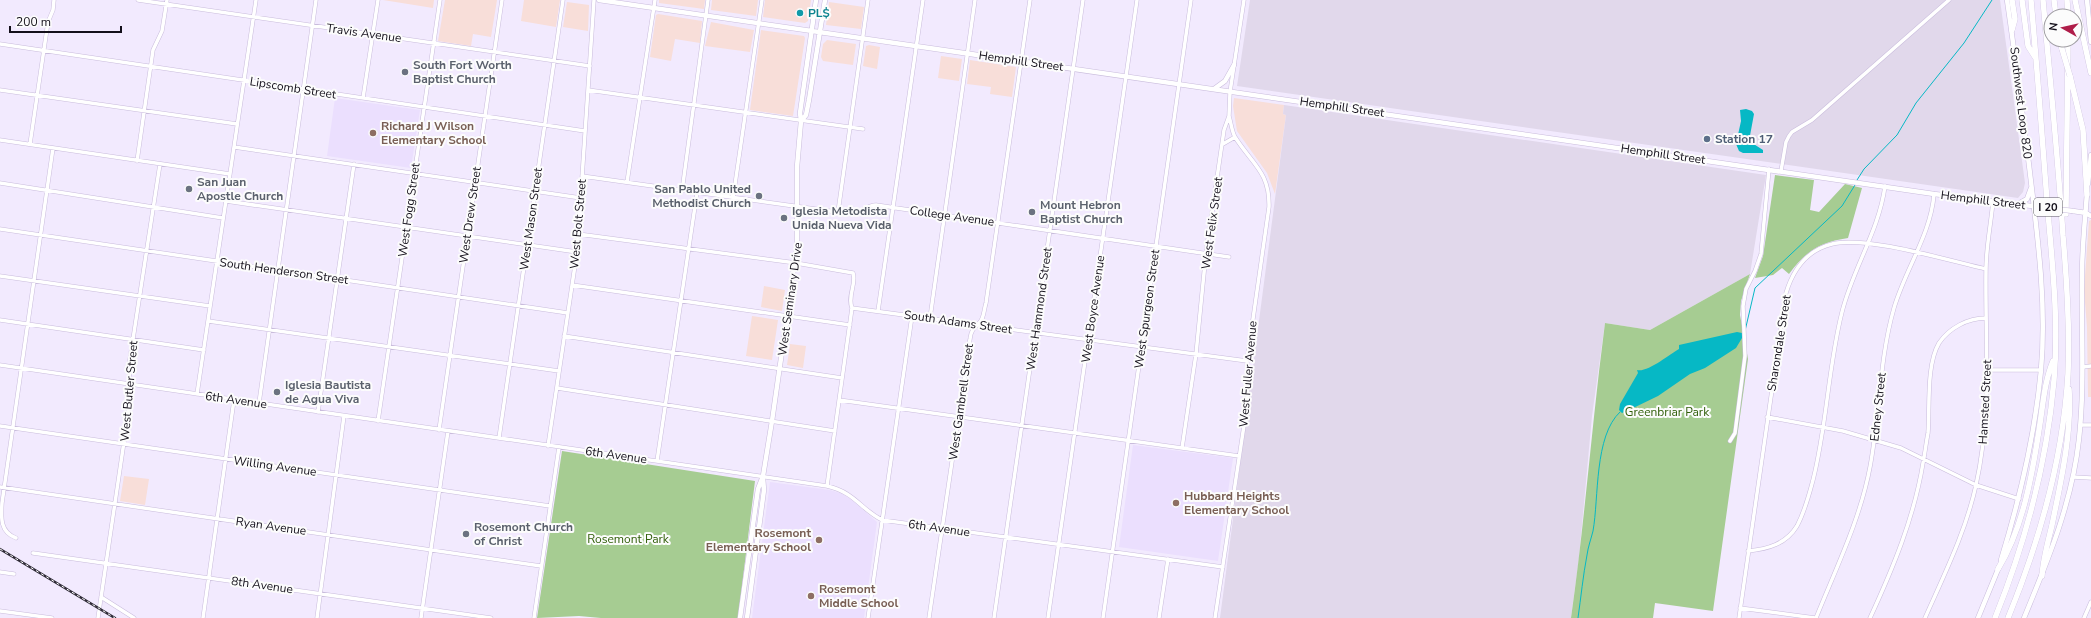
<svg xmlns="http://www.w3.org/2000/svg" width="2091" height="618" font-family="'Nunito Sans',sans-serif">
  <rect width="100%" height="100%" fill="#f2eafe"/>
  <path fill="#f8ded9" d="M383,0H434L433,8Z
    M445,0H497L491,37L473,34L471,46L438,41Z
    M524,0H560L556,27L521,21Z
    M659,0H705L704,9L659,3Z
    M712,0H758L756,16L711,10Z
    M765,0H811L808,21L805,23L763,17Z
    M567,2L589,5L588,31L563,27Z
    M829,2L864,7L861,29L826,25Z
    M658,14L702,21L700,43L675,39L671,61L650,57L656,15Z
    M711,22L754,30L750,52L705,46Z
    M761,30L804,36L805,38L793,116L750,110Z
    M827,40L856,44L853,65L823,61L821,57L823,44Z
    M869,45L880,47L877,69L863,66L866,46Z
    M941,56L962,59L959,81L938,78Z
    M970,60L1016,67L1012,97L990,94L991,87L967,84Z
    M1234,98L1284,105L1283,114L1286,115L1275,194L1267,173L1237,131L1233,106Z
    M2091,220V397H2088L2087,327L2084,290L2089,221Z
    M764,286L785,290L782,311L761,307Z
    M752,316L778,320L772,360L746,356Z
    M790,344L806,346L803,368L787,365Z
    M124,476L149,479L145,505L120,501Z"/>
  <path fill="#e1d8eb" d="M1250,0H2000L2025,183L2023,192L2018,198L1237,86Z
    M1284,105L1766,175L1750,274L1650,330L1605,323L1592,416L1579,558L1571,618H1220L1286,115L1283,114Z"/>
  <path fill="#ebdffe" d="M335,98L420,110L411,168L327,156Z
    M1133,445L1233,458L1218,561L1119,547Z
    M770,482L830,490L843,494L852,500L877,522L864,618H752Z"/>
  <path fill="#a6cc92" d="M1775,175L1814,180L1810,210L1819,212L1845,184L1862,188L1848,238C1820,242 1806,251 1789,274L1782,268L1773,275L1755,278L1763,256Z
    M1750,274L1741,301L1740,315L1748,359L1713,611L1655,603L1653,618H1571C1585,520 1592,421 1605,323L1650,330Z
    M562,451L755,481L738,618H601L579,616L537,618Z"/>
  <path fill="#06b8c5" d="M1746,109L1752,111L1754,114L1749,141L1763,150V153H1743L1739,151L1736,144L1741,121L1740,110Z
    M1737,332L1742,333V338L1736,348L1705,368L1690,374L1658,396L1627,411L1622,413L1619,410L1620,404L1638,373L1637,370C1647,373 1670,354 1679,349V345Z"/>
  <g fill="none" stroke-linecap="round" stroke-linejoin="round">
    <path stroke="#06b8c5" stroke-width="1" d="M1857,180L1864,169L1897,135L1916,103L1964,43L1992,0
      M1745,331L1755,288L1842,206L1855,185
      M1578,618C1581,597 1583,576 1587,555C1588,547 1591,539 1593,531C1599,498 1594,436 1620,412"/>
    <defs>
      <path id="minor" d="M138,0L590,66
        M0,44L585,131
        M0,90L237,124
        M588,90L863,129
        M363,98L378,0
        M0,140L230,174
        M30,144L48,22L53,10L54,0
        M1223,144L1235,137
        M234,147L581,198
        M137,161L153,50L162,31L167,0
        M1781,171L1786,142L1789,136L1792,132L1812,120L1949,0
        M582,176L851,214C861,214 866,205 876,205L1229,257
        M627,182L655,0
        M0,183L223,218
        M682,191L708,0
        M733,198L762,0
        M226,201L577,252
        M838,212L868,0
        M0,229L568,313
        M578,234L796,263L853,273C857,283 847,296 852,308L827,486
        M0,276L210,306
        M572,285L850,325
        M852,308L1247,361
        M878,311L923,0
        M930,318L975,0
        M0,320L204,350
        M208,321L559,371
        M564,336L842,378
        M0,365L827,486C856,493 859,508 882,520L1223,567
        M2083,367L2091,366
        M1987,370H2041
        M557,388L835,431
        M197,394L256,0
        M839,400L1239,456
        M259,403L316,0
        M318,412L354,164
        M1767,417L1843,431L1901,448L1976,485L2019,499
        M378,421L440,0
        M2080,425H2091
        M0,426L550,506
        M439,430L502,0
        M499,438L563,0
        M1730,441L1735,433L1745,356L1743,306L1746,289L1755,271L1761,254L1769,169
        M548,446L577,252L594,0
        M1182,448L1196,354L1206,253L1224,130L1229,116L1230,92L1244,0
        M657,461L697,193
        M2073,477L2091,478
        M0,487L541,566
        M16,538C0,532 1,518 2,503L53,148
        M1748,551C1768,549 1786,544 1797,526C1805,511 1809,495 1813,480C1827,425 1828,367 1842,312C1853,268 1879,231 1885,186
        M33,553L491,618
        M0,572L14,574
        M101,597L134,618
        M1740,608L1815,618
        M0,611L52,618
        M98,618L130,401L129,365L160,164
        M203,618L234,400
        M317,618L344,416
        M421,618L448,431
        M534,618L559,447
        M868,618L912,316
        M929,618L970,339C971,330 974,328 980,322C984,318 984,309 986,303L1030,0
        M994,618L1083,0
        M1048,618L1137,0
        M1103,618L1191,0
        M1159,618L1168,559
        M1215,618L1246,412L1248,385L1247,361L1269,207C1270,172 1252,164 1235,137C1232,132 1231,123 1229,116
        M1739,618L1786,293C1793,270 1807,250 1832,244C1864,235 1950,261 1986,269
        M1816,618C1836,568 1860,520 1870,467C1880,414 1879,360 1894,308C1905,270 1931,234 1934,194
        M1870,618C1893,568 1914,518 1923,463C1925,453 1926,443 1928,433C1930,407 1926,365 1939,343C1949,328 1968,318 1986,318
        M1925,618C1944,575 1966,531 1976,485C1992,414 1985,343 1986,270C1986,247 1991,224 1993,201
        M2084,618L2091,602"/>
      <path id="major" d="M599,0L1934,194L2040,207
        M2087,0L2091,42
        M1214,89L1225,81L1234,65
        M801,121L806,115L809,100L825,0
        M2088,184L2091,155
        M2020,203L2027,199L2031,188
        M2073,211L2086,213L2091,216
        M2001,560C2020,498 2035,435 2041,370C2047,302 2037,233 2029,165C2022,110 2015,55 2007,0
        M740,618L758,489L763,476L772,421L797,247V167L801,121L800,113L816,0
        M747,618L764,490L763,478
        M1978,618L1999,567
        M2024,618C2048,560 2072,503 2079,439C2085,384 2081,330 2082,275C2082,248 2085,220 2087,193"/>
      <path id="highway" d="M2022,0L2028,46L2035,57
        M2054,0L2056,16
        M2067,0L2068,16
        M2075,0L2091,73
        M2012,30L2015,19L2012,0
        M2060,40L2062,49
        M2070,76L2083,130L2087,195
        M2066,214L2068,40
        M1998,569C2023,528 2032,476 2039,430C2043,406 2044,383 2053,361
        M2042,576C2043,559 2048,542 2052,525C2061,481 2072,433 2069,389
        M1995,618C2026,541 2047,463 2054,380C2059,320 2052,261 2047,201C2042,134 2037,67 2031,0
        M2008,618C2040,540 2063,459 2068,374C2070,328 2067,282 2063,236C2058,157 2050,79 2043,0"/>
    </defs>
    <use href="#minor" stroke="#c9bcdc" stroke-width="4.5"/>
    <use href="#major" stroke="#c9bcdc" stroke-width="5.5"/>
    <use href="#highway" stroke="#c9bcdc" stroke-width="6"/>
    <use href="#minor" stroke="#fff" stroke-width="3.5"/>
    <use href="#major" stroke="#fff" stroke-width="4.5"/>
    <use href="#highway" stroke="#fff" stroke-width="5.5"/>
    <defs>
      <path id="rail" d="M0,549L115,618"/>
    </defs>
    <use href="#rail" stroke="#2f2b37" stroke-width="2.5"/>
    <use href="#rail" stroke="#fcfcfc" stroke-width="1" stroke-dasharray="3" stroke-linecap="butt"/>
    <defs>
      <path id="major-bridge" d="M2040,207L2073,211"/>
      <path id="highway-bridge" d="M2062,49L2070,76"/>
    </defs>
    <use href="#major-bridge" stroke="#c9bcdc" stroke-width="5.5" stroke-linecap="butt"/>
    <use href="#highway-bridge" stroke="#c9bcdc" stroke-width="6" stroke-linecap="butt"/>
    <use href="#major-bridge" stroke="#fff" stroke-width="4.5"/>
    <use href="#highway-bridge" stroke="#fff" stroke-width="5.5"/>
  </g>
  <circle fill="#0f9aa8" stroke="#fcfcfc" stroke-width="1.5" cx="800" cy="13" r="4"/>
  <g fill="#6b7280" stroke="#fcfcfc" stroke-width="1.5">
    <circle cx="405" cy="72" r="4"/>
    <circle cx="189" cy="189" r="4"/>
    <circle cx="759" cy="196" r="4"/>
    <circle cx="1032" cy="212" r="4"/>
    <circle cx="784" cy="218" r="4"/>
    <circle cx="277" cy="392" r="4"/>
    <circle cx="466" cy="534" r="4"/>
  </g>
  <g fill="#8d6e63" stroke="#fcfcfc" stroke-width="1.5">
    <circle cx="373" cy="133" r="4"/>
    <circle cx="1176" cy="503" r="4"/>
    <circle cx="819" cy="540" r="4"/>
    <circle cx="811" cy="596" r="4"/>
  </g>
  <circle fill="#5c6f8a" stroke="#fcfcfc" stroke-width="1.5" cx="1707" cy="139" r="4"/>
  <g text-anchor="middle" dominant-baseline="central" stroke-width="4" stroke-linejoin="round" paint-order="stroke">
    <rect fill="#fcfcfc" stroke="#59565e" stroke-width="1" x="2034" y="198" width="28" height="18" rx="3"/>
    <g font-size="11" font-weight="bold" fill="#130f1a">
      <text x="2048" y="207">I 20</text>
    </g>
    <g font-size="12" font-weight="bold" fill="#0d838f" stroke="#fcfcfc" text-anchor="start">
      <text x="808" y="13">PL$</text>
    </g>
    <g font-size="12" fill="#130f1a" stroke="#fcfcfc">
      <text transform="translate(364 33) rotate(8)">Travis Avenue</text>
      <text transform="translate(1021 61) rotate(8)">Hemphill Street</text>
      <text transform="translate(293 88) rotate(9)">Lipscomb Street</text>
      <text transform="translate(2021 103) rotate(83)">Southwest Loop 820</text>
      <text transform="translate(1342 107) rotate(8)">Hemphill Street</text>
      <text transform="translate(1663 154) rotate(8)">Hemphill Street</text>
      <text transform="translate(1983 200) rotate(7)">Hemphill Street</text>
      <text transform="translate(409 210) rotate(-82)">West Fogg Street</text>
      <text transform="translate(470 215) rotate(-82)">West Drew Street</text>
      <text transform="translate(952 216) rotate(8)">College Avenue</text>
      <text transform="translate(531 219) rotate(-82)">West Mason Street</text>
      <text transform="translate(1212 223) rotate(-82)">West Felix Street</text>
      <text transform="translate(578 224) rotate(-85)">West Bolt Street</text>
      <text transform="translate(284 271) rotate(8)">South Henderson Street</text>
      <text transform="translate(790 299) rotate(-82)">West Seminary Drive</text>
      <text transform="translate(1039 309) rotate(-82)">West Hammond Street</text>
      <text transform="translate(1093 309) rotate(-82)">West Boyce Avenue</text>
      <text transform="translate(1147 309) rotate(-82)">West Spurgeon Street</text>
      <text transform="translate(958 322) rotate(8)">South Adams Street</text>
      <text transform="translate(1779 343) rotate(-81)">Sharondale Street</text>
      <text transform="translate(1248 374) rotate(-85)">West Fuller Avenue</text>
      <text transform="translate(129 391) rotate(-85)">West Butler Street</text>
      <text transform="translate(236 400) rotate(8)">6th Avenue</text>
      <text transform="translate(961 402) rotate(-82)">West Gambrell Street</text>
      <text transform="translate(1985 402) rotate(-87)">Hamsted Street</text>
      <text transform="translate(1878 407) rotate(-84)">Edney Street</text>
      <text transform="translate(616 455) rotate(8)">6th Avenue</text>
      <text transform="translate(275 466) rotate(8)">Willing Avenue</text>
      <text transform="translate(271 526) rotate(8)">Ryan Avenue</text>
      <text transform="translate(939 528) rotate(8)">6th Avenue</text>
      <text transform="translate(262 585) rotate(8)">8th Avenue</text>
    </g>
    <g font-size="12" font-weight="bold" fill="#5b616d" stroke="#fcfcfc" text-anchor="start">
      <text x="413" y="65">South Fort Worth<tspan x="413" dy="14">Baptist Church</tspan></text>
      <text x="197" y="182">San Juan<tspan x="197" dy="14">Apostle Church</tspan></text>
      <text x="751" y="189" text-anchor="end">San Pablo United<tspan x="751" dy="14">Methodist Church</tspan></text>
      <text x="1040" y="205">Mount Hebron<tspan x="1040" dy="14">Baptist Church</tspan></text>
      <text x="792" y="211">Iglesia Metodista<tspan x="792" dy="14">Unida Nueva Vida</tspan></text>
      <text x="285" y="385">Iglesia Bautista<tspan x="285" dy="14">de Agua Viva</tspan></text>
      <text x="474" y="527">Rosemont Church<tspan x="474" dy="14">of Christ</tspan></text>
    </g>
    <g font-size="12" font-weight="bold" fill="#785e54" stroke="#fcfcfc" text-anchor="start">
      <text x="381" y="126">Richard J Wilson<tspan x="381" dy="14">Elementary School</tspan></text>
      <text x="1184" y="496">Hubbard Heights<tspan x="1184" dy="14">Elementary School</tspan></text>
      <text x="811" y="533" text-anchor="end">Rosemont<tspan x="811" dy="14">Elementary School</tspan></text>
      <text x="819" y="589">Rosemont<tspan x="819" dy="14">Middle School</tspan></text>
    </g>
    <g font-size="12" font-weight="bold" fill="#4e5e75" stroke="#fcfcfc" text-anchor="start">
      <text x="1715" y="139">Station 17</text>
    </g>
    <g font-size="12" fill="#2f5d07" stroke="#fcfcfc">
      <text x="1667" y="412">Greenbriar Park</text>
      <text x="628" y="539">Rosemont Park</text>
    </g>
  </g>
  <g transform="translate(2063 28) rotate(278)"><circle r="19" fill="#fcfcfc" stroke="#9f9da2"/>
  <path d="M0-3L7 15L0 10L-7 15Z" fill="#af1d49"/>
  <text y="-6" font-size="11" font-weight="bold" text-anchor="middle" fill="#130f1a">N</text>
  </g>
  <path d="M10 26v6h111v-6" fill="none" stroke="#130f1a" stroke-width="2"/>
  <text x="16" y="26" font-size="12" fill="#130f1a" stroke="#fcfcfc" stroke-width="3" paint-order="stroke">200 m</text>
</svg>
